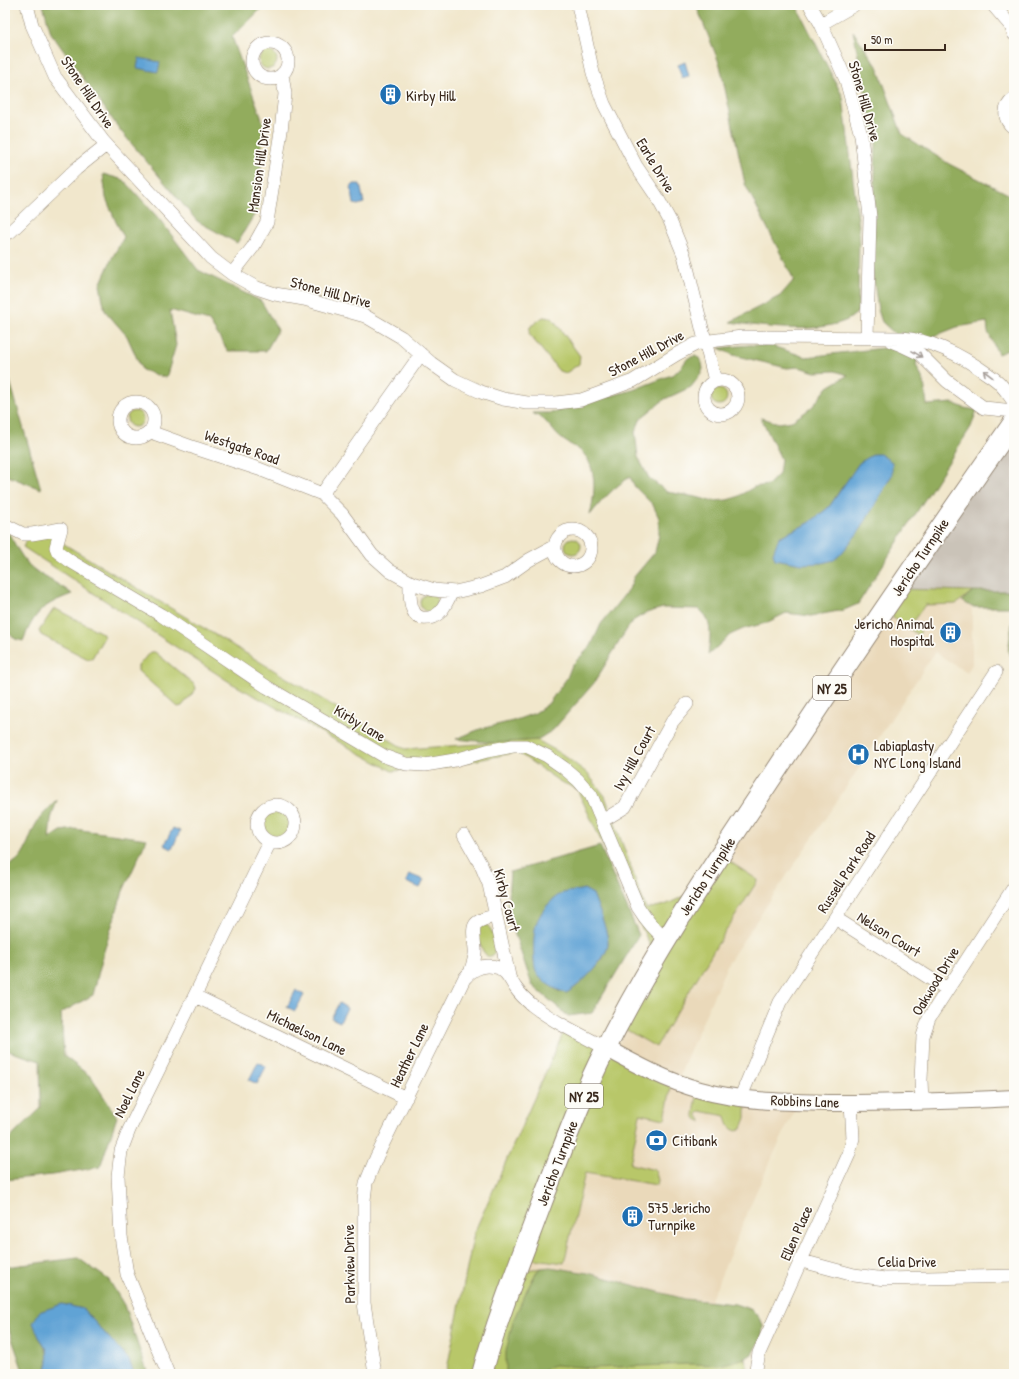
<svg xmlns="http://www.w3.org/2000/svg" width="1019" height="1379" font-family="'Patrick Hand',sans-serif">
  <rect width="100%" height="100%" fill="#fdfcf7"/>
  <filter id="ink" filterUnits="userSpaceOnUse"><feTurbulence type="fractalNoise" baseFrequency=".025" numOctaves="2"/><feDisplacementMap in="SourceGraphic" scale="8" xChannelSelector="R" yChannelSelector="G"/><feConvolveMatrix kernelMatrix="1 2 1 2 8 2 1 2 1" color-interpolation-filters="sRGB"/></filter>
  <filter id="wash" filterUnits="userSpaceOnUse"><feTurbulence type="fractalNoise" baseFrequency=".012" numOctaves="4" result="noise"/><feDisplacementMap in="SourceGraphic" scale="16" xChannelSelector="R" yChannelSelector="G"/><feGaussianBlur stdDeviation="0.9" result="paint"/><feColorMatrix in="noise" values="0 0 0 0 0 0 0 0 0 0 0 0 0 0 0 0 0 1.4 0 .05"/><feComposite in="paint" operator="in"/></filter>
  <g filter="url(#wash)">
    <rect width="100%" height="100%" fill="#f1e7cc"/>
    <path fill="#ead9ba" d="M901,589L973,591L962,601L972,607V664L967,673L935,652L847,786L728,963L684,1064L678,1083L798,1103L756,1192L710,1302L685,1299L588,1273L550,1267L516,1272L656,959Z"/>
    <path fill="#cac3b8" d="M1014,423V591L901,589Z"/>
    <path fill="#b8c769" stroke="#7a7844" d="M259 60a9 9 0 1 1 18 0a9 9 0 1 1-18 0Z
      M543,317L552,318L580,356L579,364L566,373L559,371L529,334L530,327Z
      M711 397a8 8 0 1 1 16 0a8 8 0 1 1-16 0Z
      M127 419a8 8 0 1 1 16 0a8 8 0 1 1-16 0Z
      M34,526L405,749L537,740L562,754L587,773L605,796L646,909L665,905L691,893L654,954L577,789L559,781L517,752L438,768L392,771L231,683L23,547Z
      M565 546a8 8 0 1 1 16 0a8 8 0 1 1-16 0Z
      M899,589L973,591L956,604L925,605L913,621L921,632L918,635L883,611Z
      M420 603a9 9 0 1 1 18 0a9 9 0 1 1-18 0Z
      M56,609L102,633L104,637L92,658L88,659L41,635L39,631L53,610Z
      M150,652H155L195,685L196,689L182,706L178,707L138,671V666Z
      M264 824a13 13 0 1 1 26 0a13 13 0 1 1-26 0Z
      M721,856L758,880L712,953L656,1047L618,1025Z
      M487,925C494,930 497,948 493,955L488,957L483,951L477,936L479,927Z
      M565,1029L672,1081L665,1119L640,1114L630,1164L655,1170L658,1180L657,1185L585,1173L564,1263L520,1257L516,1271L542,1268L537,1271L526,1292L722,1357L746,1358L748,1374H446L474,1233Z
      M698,1090L746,1099V1118L742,1128L737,1131C728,1129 728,1123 726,1116L700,1111L697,1114L702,1122L696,1119L694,1114Z"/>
    <path fill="#92ac5d" stroke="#666b3e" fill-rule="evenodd" d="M43,5H261L260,10L232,37L263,122L259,207L237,243L197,221L120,130L51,33Z
      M696,5H796L843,97L859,228L858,312C854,315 850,319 845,321C811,334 765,327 730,322L780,296L794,280L745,184L720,65Z
      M853,31L877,66L902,134L949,164L1014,197V345L1008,350L998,354L988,332L987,322L957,327L934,336L921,347L916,365L924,382L927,405L953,403L964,408L977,410L971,427L858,604L844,610L811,616L786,613L766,623L743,629L730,635L708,655C710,639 714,621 699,609L663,608L646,613L634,620L627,629L594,683L553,730L537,740L496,743L456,739L480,729L513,721L535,713L548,704L567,678L572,665L591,646L601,624L629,589L634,577L655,552L659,535V518L653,505L635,487L630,477C614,487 602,500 590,515C595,494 598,467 581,451C575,446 568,444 562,439C555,434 550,425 543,419C540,417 536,415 532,413H551L592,401L633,390L674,374L682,366L688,358L695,356L699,358L702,363L703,369L701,374L691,387L665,399L641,418L635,432L638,457L649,478L667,492L696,497L711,501L727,500L737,497L754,487L768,485L779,474L781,459L761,418L779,423L792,421L804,413L812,407L828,387L848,375L835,371L815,372L799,367L787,368L733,355L719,348L750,345L772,346L806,357L883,348L899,347L894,333L882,322L878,310L872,267L876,144ZM842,487L874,504L861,529L779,537L809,523L829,507Z
      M103,174L124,180L160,220L198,270L261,301L278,330L266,351H228L209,321L170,310L176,345L166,378L142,370L127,336L105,311L100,285L112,258L124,237L116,222L106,198Z
      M5,374L9,378L41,489L5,475Z
      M8,532C14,542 20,555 28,564C39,576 59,583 72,594C43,605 35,611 23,641L15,639L7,631V622H5V544Z
      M973,591H1014V607H972L962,601Z
      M1014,609V659L1008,652Z
      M57,800L51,819L49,839L61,831L74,829L147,839L123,891L104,951L93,995L61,1013L64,1056L91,1077L117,1117L100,1167L52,1175L5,1180V1143L41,1108L40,1061L5,1050V867C27,859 26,842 36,824C41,815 50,808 57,800Z
      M600,846L639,935L592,1013L568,1016L532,985L507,911L510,872ZM584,889L593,894L607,935L608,945L602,960L577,986L566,993L558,991L542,979L534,962L535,929L541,913L553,900L563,894L575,892Z
      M78,1258L109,1280L124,1305L148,1374H134L129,1360L83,1309L62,1304L39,1337C50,1353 49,1356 45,1374H24L5,1318V1267Z
      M550,1267L588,1273L685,1299L735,1304L752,1310L760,1318L763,1325L762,1337L752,1354L746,1358L720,1365L690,1364L594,1368L555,1365C549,1366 546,1368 543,1374H506V1352L513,1321L526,1292L537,1271L542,1268Z"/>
    <path fill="#61a3d5" stroke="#4e667a" d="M139,58L160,62L158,72L137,68Z
      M685,62L689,76L682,78L678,65Z
      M354,184H360L364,203L358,205L354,204L351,187Z
      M874,454H880L892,462V475L861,529L841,554L834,560L822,563L802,564L775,559L773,553L779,537L809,523L829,507L859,463Z
      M173,828L180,831L172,849L164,845Z
      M409,874L424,880L420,888L406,882Z
      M584,889L593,894L595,899C599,909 609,935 608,945C606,960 579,987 566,993C556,990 541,982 536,972C533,965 533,937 535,929C536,921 541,913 546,907C550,902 557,895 563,893C570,891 577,891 584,889Z
      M296,990L304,995L295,1011L287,1007Z
      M339,1003L347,1008L340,1022L331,1018Z
      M258,1062L266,1067L257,1084L249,1080Z
      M62,1304L83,1309L129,1360L134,1374H45L48,1362L47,1349L39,1337L33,1323L39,1312Z"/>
  </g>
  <g filter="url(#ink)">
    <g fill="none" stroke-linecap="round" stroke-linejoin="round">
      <defs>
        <path id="minor" d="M27,5L32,25L55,77L103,141L211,258L232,274L257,288L275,294L304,299L365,316L401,337L431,363L455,380L481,392L503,399L527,403H556L581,400L633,381L677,354L696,344L710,341L742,337L902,338C933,340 964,357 989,375C993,378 998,381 1001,385C1006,390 1010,397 1014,402
          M578,5L593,73L604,104L636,166L657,197L670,221L684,255L715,381
          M810,5L821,24L846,80L861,135L870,217L867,338
          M993,5L1011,26L1014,34
          M821,24L854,5
          M252 61a18 18 0 1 1 36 0a18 18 0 1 1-36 0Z
          M1014,99C1003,107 1003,120 1014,128
          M5,234L10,232L76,169L106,145
          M232,274L253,247L267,222L281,131L285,94L282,74
          M891,341L901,345L920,354L947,381L984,408L1014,411
          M704 397a17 17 0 1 1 34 0a17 17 0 1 1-34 0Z
          M118 420a18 18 0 1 1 36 0a18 18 0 1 1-36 0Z
          M151,430L156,434L195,448L259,469L322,494L342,514L372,555L390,571L412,583L434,590L455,592L481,586L505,577L529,560L555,546
          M322,494L421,354
          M5,525L23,534H32L61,529L56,547L58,552L70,561L161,615L267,687L384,756L406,764L425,765L455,760L487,751L513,746H526L547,756L564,768L578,780L591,795L638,907C646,920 654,930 667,940
          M555 548a18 18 0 1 1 36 0a18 18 0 1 1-36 0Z
          M410,582C410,590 409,602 413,610C417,621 431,620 439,613C445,608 448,598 452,592
          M257 824a19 19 0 1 1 38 0a19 19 0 1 1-38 0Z
          M602,821L625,807L672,722L687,704
          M464,835L481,865L489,884L509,976
          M835,918L947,989
          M471,970C473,963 476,956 475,949C473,926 469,921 496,916
          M195,996L406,1098
          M740,1099L780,1002L996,672
          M922,1102L921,1080L923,1036L929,1018L1014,887
          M802,1261L854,1275L885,1279L1014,1276
          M168,1374L127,1274L121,1236L118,1176L121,1151L129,1130L270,842
          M375,1374L364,1303V1200L366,1183L377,1156L464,979C473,968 485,963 499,968C508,972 510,980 515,987C519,993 526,1000 532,1005C554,1022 581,1035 606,1048
          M755,1374L759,1353L849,1154L853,1138L851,1103"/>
        <path id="tertiary" d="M606,1048C635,1064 667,1081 700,1090C743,1102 788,1102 832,1103C893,1103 953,1101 1014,1098"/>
        <path id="primary" d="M482,1374C498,1315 521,1259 542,1202C562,1151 580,1099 605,1050C653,954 713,866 772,777C851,657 932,539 1014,422"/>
      </defs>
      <use href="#minor" stroke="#968875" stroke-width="14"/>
      <use href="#tertiary" stroke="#968875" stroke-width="18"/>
      <use href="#primary" stroke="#968875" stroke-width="22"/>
      <use href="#minor" stroke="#fff" stroke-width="13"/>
      <use href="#tertiary" stroke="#fff" stroke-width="16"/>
      <use href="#primary" stroke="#fff" stroke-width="20"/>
    </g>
    <defs><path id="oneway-shaft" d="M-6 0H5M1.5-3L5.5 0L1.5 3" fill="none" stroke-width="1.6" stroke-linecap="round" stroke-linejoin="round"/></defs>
    <g stroke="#a79f9a">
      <use href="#oneway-shaft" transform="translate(917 354) rotate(32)"/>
      <use href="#oneway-shaft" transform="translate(988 374) rotate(-143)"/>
    </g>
  </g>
  <defs>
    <symbol id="building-disc" viewBox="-11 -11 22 22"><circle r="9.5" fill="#1f6fb2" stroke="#fdfcf7"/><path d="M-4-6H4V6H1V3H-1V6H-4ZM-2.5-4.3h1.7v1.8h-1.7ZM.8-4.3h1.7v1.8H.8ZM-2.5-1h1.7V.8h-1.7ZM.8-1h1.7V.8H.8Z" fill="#fff"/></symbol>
    <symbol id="hospital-disc" viewBox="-11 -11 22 22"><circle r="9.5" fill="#1f6fb2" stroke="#fdfcf7"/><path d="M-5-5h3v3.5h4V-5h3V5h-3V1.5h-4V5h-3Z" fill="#fff"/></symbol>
    <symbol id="bank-disc" viewBox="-11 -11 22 22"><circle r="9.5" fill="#1f6fb2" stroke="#fdfcf7"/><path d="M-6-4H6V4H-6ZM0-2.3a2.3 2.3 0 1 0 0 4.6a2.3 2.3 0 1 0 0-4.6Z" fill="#fff"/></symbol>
  </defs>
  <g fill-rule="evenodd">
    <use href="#building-disc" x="378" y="82" width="25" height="25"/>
    <use href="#building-disc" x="938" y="620" width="25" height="25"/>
    <use href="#hospital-disc" x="846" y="742" width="25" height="25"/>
    <use href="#bank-disc" x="644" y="1128" width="25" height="25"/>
    <use href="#building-disc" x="620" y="1204" width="25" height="25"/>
  </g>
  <g text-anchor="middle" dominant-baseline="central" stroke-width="3.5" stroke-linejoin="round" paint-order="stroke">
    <g fill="#fdfcf7" stroke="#75695f" stroke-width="1">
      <rect x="813" y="676" width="38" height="24" rx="3"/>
      <rect x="565" y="1084" width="38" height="24" rx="3"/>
    </g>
    <g font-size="14" font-weight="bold" fill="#3b2a1e">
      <text x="832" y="688">NY 25</text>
      <text x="584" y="1096">NY 25</text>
    </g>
    <g font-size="15" fill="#3b2a1e" stroke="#fdfcf7">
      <text transform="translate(88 92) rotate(56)">Stone Hill Drive</text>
      <text transform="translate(865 101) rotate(74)">Stone Hill Drive</text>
      <text transform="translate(259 165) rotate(-82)">Mansion Hill Drive</text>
      <text transform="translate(656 165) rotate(59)">Earle Drive</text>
      <text transform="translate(331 292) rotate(15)">Stone Hill Drive</text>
      <text transform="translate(646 353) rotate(-28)">Stone Hill Drive</text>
      <text transform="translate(242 447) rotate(19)">Westgate Road</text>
      <text transform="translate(920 557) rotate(-56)">Jericho Turnpike</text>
      <text transform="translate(360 723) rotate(31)">Kirby Lane</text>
      <text transform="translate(634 758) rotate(-61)">Ivy Hill Court</text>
      <text transform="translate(846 872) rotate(-57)">Russell Park Road</text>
      <text transform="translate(707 876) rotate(-57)">Jericho Turnpike</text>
      <text transform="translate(507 900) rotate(75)">Kirby Court</text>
      <text transform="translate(889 934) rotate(32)">Nelson Court</text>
      <text transform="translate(935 981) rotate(-59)">Oakwood Drive</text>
      <text transform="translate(307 1032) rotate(26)">Michaelson Lane</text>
      <text transform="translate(409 1055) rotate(-64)">Heather Lane</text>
      <text transform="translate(129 1093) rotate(-64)">Noel Lane</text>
      <text transform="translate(805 1101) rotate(2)">Robbins Lane</text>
      <text transform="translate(557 1163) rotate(-69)">Jericho Turnpike</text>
      <text transform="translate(796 1233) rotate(-66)">Ellen Place</text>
      <text x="907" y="1261">Celia Drive</text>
      <text transform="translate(349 1264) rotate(-91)">Parkview Drive</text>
    </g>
    <g font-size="15" fill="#3b2a1e" stroke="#fdfcf7" text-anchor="start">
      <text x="406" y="95">Kirby Hill</text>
      <text x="934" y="623" text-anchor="end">Jericho Animal<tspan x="934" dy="17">Hospital</tspan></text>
      <text x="874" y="745">Labiaplasty<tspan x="874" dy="17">NYC Long Island</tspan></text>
      <text x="672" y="1140">Citibank</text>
      <text x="648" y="1207">575 Jericho<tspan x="648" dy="17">Turnpike</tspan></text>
    </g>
  </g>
  <rect width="1019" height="1379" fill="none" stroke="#fdfcf7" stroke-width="20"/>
  <path d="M865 44v6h80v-6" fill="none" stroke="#3b2a1e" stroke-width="2"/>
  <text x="871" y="44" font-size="12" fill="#3b2a1e" stroke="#fdfcf7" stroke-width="3" paint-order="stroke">50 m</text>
</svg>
